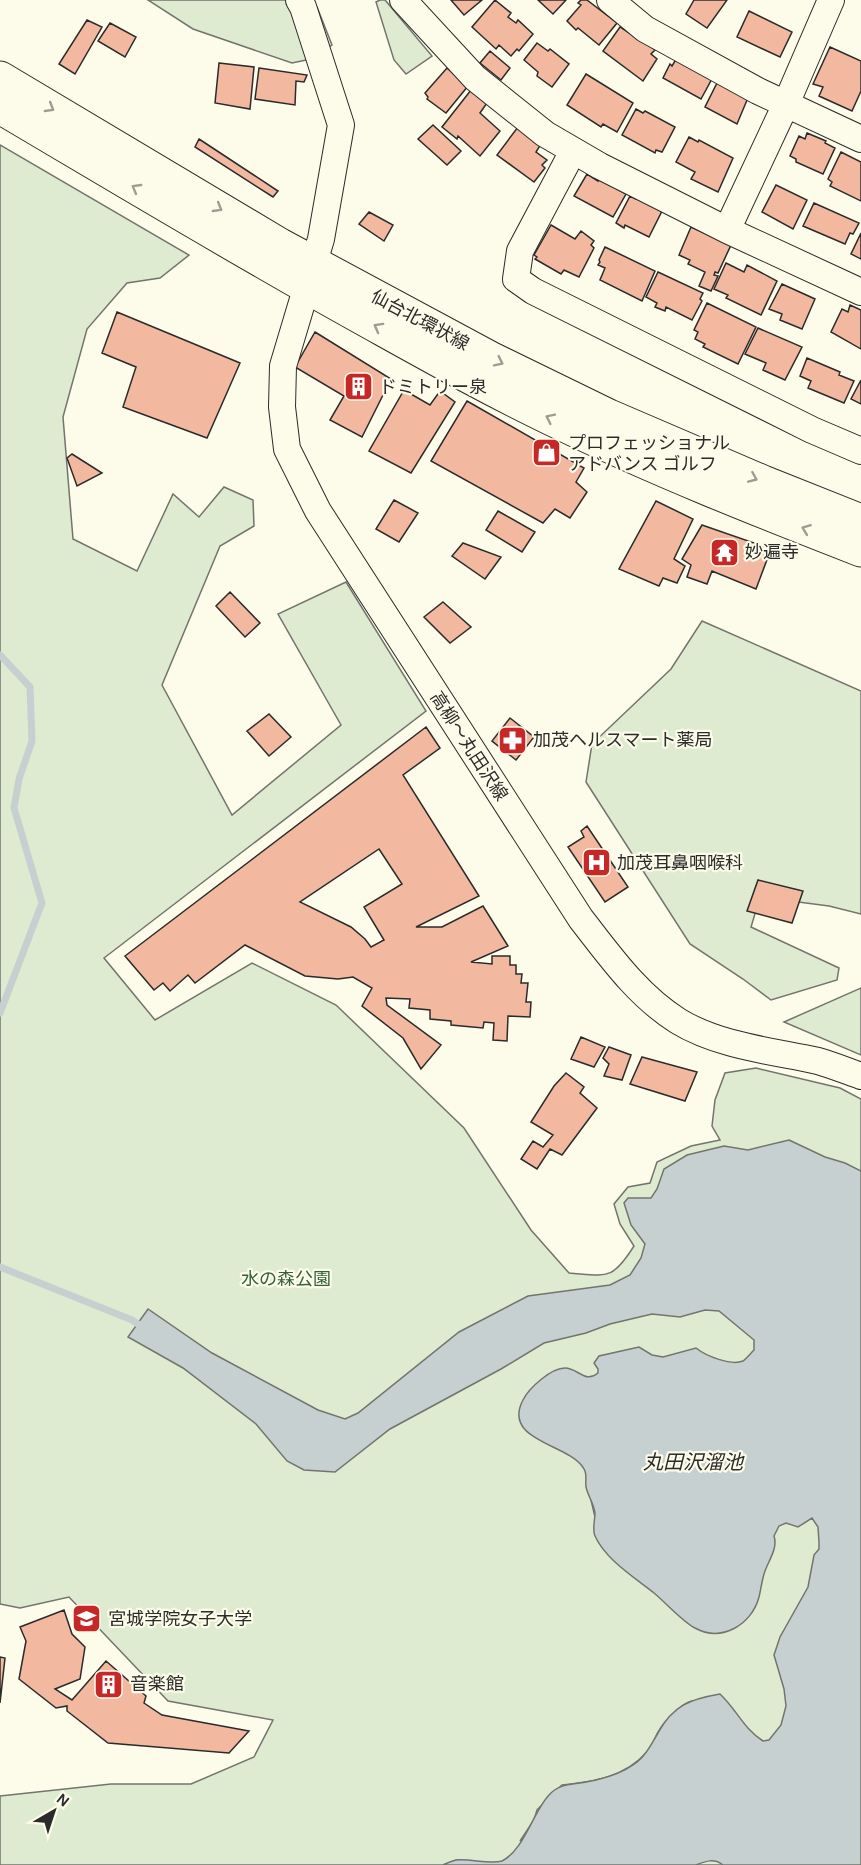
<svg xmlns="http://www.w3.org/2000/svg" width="861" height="1865" font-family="Karla,'Noto Sans JP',sans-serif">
  <rect width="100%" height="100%" fill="#fdfbea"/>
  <path fill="#deebd1" stroke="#74746e" stroke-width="1.5" fill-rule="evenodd" d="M148,0H311L317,7L332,45L311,59L292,63L193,29Z
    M380,0H385L432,56L406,74L394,60L376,2Z
    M0,145L189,255L160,278L127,283L87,329L63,417L73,539L137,571L173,494L199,517L224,487L253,500L254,526L220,546L162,685L232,815L341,725L278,614L346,582L426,711L104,958L155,1020L252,963L336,1005L464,1128L531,1230L569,1273C607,1276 612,1281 634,1246L620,1224L614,1204L628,1187L650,1183L657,1162L691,1146L720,1140L712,1126L715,1100L725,1073L756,1068L840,1088L861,1099V1865H481L457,1860L443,1865H0V1796L111,1784H191L254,1757L273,1720L168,1701L69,1597L20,1608L0,1604ZM591,1500L648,1588L609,1555L595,1517ZM692,1701L686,1741L520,1841L534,1820L537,1810L562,1785C593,1782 625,1777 647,1752C652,1747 654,1739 658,1732C664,1722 680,1704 692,1701Z
    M702,621L861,691V914L829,906L760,897L751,927L839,968L837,980L771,1000L743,979L690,944L586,782L592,744L671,669Z
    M861,988V1055L784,1022Z"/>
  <path fill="#c7d0d0" stroke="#74746e" stroke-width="1.5" d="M789,1140L825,1157L845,1163L861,1171V1865H723C714,1858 706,1861 696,1865H443C447,1863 452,1861 456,1860C470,1858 489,1865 502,1861C524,1850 533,1812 549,1795C560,1783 572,1785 586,1782C603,1779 619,1775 633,1765C645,1757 651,1745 658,1733C673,1705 691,1699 720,1694C737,1710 743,1728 763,1741L769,1740L781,1725L786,1706L784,1689L774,1655L780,1637L808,1587L814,1555L819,1549V1542L818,1527L812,1518L798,1527L786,1523L779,1526L774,1536C778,1548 769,1560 765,1571C762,1579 761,1589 759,1597C752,1624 722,1643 695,1628C683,1622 666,1603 654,1593C634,1577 606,1560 595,1536C592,1530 595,1520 595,1513C594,1504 588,1496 586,1487C585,1479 588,1473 582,1466C566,1444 502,1440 523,1400C529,1388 551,1368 565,1368C578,1368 585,1384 598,1373V1369L594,1363L599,1356L639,1347L652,1355L663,1357L696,1348C706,1356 731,1366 743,1361C746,1359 751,1353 754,1350V1340L719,1311L705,1310L680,1317L652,1314L610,1324L586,1333L544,1343L501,1369L390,1429L335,1472L304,1470L287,1461L256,1424L183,1368L128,1337L148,1309L212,1353L318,1410L345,1419L358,1413L459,1332L528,1296L610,1285L630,1275L641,1258L645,1244L631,1225L624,1203L628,1198H651L657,1189L664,1169L687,1155L724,1146L748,1150Z"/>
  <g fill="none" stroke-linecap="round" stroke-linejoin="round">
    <path stroke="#c7d0d0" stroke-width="7" d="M0,655L30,687L32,741L19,779L14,808L42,903L0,1013
      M0,1267L132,1320L144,1328"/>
  </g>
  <path fill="#f2b8a0" stroke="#2b2b2b" stroke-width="1.5" fill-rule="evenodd" d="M451,0H482L464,15Z
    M495,0L511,13L508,17L516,23L518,20L533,34L519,51L517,49L511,56L499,45L496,49L472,27Z
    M538,0H566L553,14Z
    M581,0H587L617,23L599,45L578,28L576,30L567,21L581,5L578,3Z
    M694,0H727L707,28L686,14Z
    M749,11L792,32L780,57L737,37Z
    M87,20L102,27L75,74L59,64Z
    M110,23L136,37L125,57L98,41Z
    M620,27L632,35L633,33L655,50L651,54L657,59L643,81L603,51Z
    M537,43L548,51L550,49L569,64L552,87L537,76L538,72L524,60Z
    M830,47L861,61V91L852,111L819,96L823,87L813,84Z
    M490,51L510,68L501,80L480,63Z
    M678,56L714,75L701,99L663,78L670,64L672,66Z
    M219,63L254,67L250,109L215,103Z
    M259,68L307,75L304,82L296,81L295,105L255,99Z
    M447,68L468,86L446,113L427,99L428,97L425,93Z
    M586,74L633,103L617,132L603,124L601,127L567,105Z
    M719,79L750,93L737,124L705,107Z
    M471,90L487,103L480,113L500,131L480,156L458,136L457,139L442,127Z
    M636,109L643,113L645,111L675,127L662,152L656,150L655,153L622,135Z
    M433,125L461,151L447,165L418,139Z
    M518,127L541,144L536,152L547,160L542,165L545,168L534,182L497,155Z
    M807,133L826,141L825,143L835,148L823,174L796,162V159L790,156L799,136L805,139Z
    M689,137L698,142L699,140L733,158L718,192L691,179L695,172L676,162Z
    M199,139L278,191L273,197L195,147Z
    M841,152L861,162V201L830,186L832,182L828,179Z
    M587,174L598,181L599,178L626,194L613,217L574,196Z
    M776,185L807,200L793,229L762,212Z
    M630,196L636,199L637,198L662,211L649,237L625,225L624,228L616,223Z
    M814,203L859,223L853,234L850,233L845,244L803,226Z
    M369,212L393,225L384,241L359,224Z
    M551,225L575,239L581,231L594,241L591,245L594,248L579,277L564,270L561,274L535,259L537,257L534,255Z
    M691,227L731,245L718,273L715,272L714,275L718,276L711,291L699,286L705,272L688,264L690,260L679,255Z
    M861,233V259L851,254Z
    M605,247L655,271L642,301L600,280L605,268L598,265L600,262L599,260Z
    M726,263L744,272L747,265L777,281L761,315L726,298L728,295L714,289Z
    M658,272L703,293L700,299L702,301L692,320L666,307L665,311L655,307L657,303L646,297Z
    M782,284L815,299L802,329L780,320L782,314L769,309Z
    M707,303L756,327L738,364L703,347L705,344L695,339L698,332L694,330Z
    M850,305L861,310V349L831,332L842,309L848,312Z
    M117,312L240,363L207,438L123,407L136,367L102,353Z
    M758,328L802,347L785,380L763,370L766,363L745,354Z
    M315,332L391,379L362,437L330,420L344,396L295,367Z
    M807,358L840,372L839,375L854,381L844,403L808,388L811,381L800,376Z
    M861,380V404L851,399Z
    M404,390L430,405L440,391L455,402L411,473L369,451Z
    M467,401L584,468L576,482L587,492L570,518L555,509L543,523L431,461Z
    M72,454L102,473L77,486L67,458Z
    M394,500L418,513L399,542L376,529Z
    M656,501L693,519L674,559L685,566L677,583L663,578L659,586L619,569Z
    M498,511L535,532L522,552L486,530Z
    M702,525L771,549L756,589L712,571L707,584L687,577L691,565L682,559Z
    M463,543L501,557L485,579L452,556Z
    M230,592L260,623L245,637L216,606Z
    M443,602L471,627L450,643L424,617Z
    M269,714L291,737L269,756L247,731Z
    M510,718L534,737L516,760L492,741Z
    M426,727L440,748L403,775L479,896L416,927H442L483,906L508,946L471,962L492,964V956H510V965H516V974H522L521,983H528L526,1002H531L530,1017L508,1016L507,1041L493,1040L494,1023L484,1022L483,1028L451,1025V1021L430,1019V1010L409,1008L410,999L386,998L387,1005L441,1045L421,1069L403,1038L362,1006L372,988L353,977L338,979L305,976L245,945L195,983L188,975L170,991L163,983L154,990L125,956ZM379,849L402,884L364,907L384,940L371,947L365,939L351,927L300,902Z
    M587,826L628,887L605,902L568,847L584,837L581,831Z
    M758,880L803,891L792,923L747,911Z
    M581,1037L605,1047L594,1067L571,1059Z
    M609,1047L631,1055L622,1080L604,1076L609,1064L603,1058Z
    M642,1057L697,1072L685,1101L630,1084Z
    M566,1073L584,1087L580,1093L597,1108L562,1155L550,1149L537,1169L521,1159L533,1141L543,1147L553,1135L531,1122L554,1086Z
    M64,1610L72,1634L85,1647L80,1679L55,1689L72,1700L106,1661L146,1696L144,1703L162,1715L249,1731L229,1753L108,1743L67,1711V1706L56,1708L19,1679L26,1641L20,1627Z
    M0,1657L5,1658L0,1703Z"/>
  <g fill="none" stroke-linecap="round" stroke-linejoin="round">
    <defs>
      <path id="minor" d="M299,0L303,7L341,125L321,239L283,366L282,407L287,449L318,511L581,919C610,956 637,995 678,1021C719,1046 772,1051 818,1061C832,1065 847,1071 861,1076
        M403,0L475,78L545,134L600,166L727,230L861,292
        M610,0L645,29L758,91L861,139
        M573,151L520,251L516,279L533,291L812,430L861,451
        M727,230L786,104L831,0"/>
      <path id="major" d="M0,78L280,245L490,358L609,416L763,482L861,521
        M0,107C122,179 243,252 366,320C429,355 491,390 556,421C655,469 758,510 861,550"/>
    </defs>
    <use href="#minor" stroke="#2b2b2b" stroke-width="28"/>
    <use href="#major" stroke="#2b2b2b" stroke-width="35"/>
    <use href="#minor" stroke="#fdfbea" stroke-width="26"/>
    <use href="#major" stroke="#fdfbea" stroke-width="33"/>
  </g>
  <defs><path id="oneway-chevron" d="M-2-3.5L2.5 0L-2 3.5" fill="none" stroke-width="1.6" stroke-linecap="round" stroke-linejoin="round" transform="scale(1.5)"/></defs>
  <g stroke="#9e9d94">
    <use href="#oneway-chevron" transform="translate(50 108) rotate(31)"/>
    <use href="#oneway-chevron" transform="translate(136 188) rotate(-150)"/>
    <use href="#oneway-chevron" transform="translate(218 208) rotate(31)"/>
    <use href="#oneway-chevron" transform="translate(378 327) rotate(-151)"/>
    <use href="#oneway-chevron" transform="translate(499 362) rotate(26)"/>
    <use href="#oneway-chevron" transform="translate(550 418) rotate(-154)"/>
    <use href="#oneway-chevron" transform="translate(753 478) rotate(23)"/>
    <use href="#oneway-chevron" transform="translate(806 529) rotate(-159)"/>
  </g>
  <defs>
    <symbol id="building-square" viewBox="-11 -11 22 22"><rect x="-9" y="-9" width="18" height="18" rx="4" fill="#c62828" stroke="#fdfbea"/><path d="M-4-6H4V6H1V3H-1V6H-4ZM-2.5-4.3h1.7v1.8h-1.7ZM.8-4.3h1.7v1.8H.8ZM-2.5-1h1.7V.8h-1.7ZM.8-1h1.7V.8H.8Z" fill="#fff"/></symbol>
    <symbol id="shop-square" viewBox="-11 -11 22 22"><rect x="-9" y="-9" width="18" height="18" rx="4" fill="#c62828" stroke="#fdfbea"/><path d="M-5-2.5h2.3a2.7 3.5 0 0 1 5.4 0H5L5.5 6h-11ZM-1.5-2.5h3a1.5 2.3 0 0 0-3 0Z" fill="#fff"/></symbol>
    <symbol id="temple-square" viewBox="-11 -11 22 22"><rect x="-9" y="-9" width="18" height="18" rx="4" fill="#c62828" stroke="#fdfbea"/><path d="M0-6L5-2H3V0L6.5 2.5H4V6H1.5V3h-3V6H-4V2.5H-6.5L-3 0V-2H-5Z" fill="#fff"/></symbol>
    <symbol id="pharmacy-square" viewBox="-11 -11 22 22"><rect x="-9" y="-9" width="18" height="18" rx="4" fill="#c62828" stroke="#fdfbea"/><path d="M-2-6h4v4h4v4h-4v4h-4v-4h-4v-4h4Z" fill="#fff"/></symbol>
    <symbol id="hospital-square" viewBox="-11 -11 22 22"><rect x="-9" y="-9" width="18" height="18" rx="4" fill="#c62828" stroke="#fdfbea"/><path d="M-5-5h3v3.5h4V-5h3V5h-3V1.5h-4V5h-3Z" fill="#fff"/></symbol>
    <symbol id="university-square" viewBox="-11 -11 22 22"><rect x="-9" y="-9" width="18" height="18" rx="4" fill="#c62828" stroke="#fdfbea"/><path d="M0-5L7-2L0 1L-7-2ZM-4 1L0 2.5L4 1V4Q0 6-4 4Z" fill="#fff"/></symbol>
  </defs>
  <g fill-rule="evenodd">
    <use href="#building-square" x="342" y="370" width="33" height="33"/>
    <use href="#shop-square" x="530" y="436" width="33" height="33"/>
    <use href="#temple-square" x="708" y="536" width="33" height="33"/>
    <use href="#pharmacy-square" x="496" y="724" width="33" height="33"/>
    <use href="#hospital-square" x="580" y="846" width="33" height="33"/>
    <use href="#university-square" x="70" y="1602" width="33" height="33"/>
    <use href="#building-square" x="92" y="1668" width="33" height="33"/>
  </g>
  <g text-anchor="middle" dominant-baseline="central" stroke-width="4.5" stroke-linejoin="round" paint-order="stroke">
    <g font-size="18" fill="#2b2b2b" stroke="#fdfbea">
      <text transform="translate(420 320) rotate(28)">仙台北環状線</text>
      <text transform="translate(469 746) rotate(57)">高柳～丸田沢線</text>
    </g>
    <g font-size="18" fill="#2b2b2b" stroke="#fdfbea" text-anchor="start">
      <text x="379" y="387">ドミトリー泉</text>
      <text x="568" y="443">プロフェッショナル<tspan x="568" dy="21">アドバンス ゴルフ</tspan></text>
      <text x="745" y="552">妙遍寺</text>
      <text x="533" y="740">加茂ヘルスマート薬局</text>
      <text x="617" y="863">加茂耳鼻咽喉科</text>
      <text x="108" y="1619">宮城学院女子大学</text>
      <text x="130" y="1684">音楽館</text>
    </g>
    <g font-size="18" fill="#34623c" stroke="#fdfbea">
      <text x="286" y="1279">水の森公園</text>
    </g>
    <g font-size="20" font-style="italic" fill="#2b2b2b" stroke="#fdfbea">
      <text x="693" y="1462">丸田沢溜池</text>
    </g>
  </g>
  <g transform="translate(54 1811) rotate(39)" stroke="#fdfbea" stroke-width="4.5" paint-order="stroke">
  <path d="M0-4.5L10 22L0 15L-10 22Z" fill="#2b2b2b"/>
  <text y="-9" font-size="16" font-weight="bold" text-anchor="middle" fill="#2b2b2b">N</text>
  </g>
</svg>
